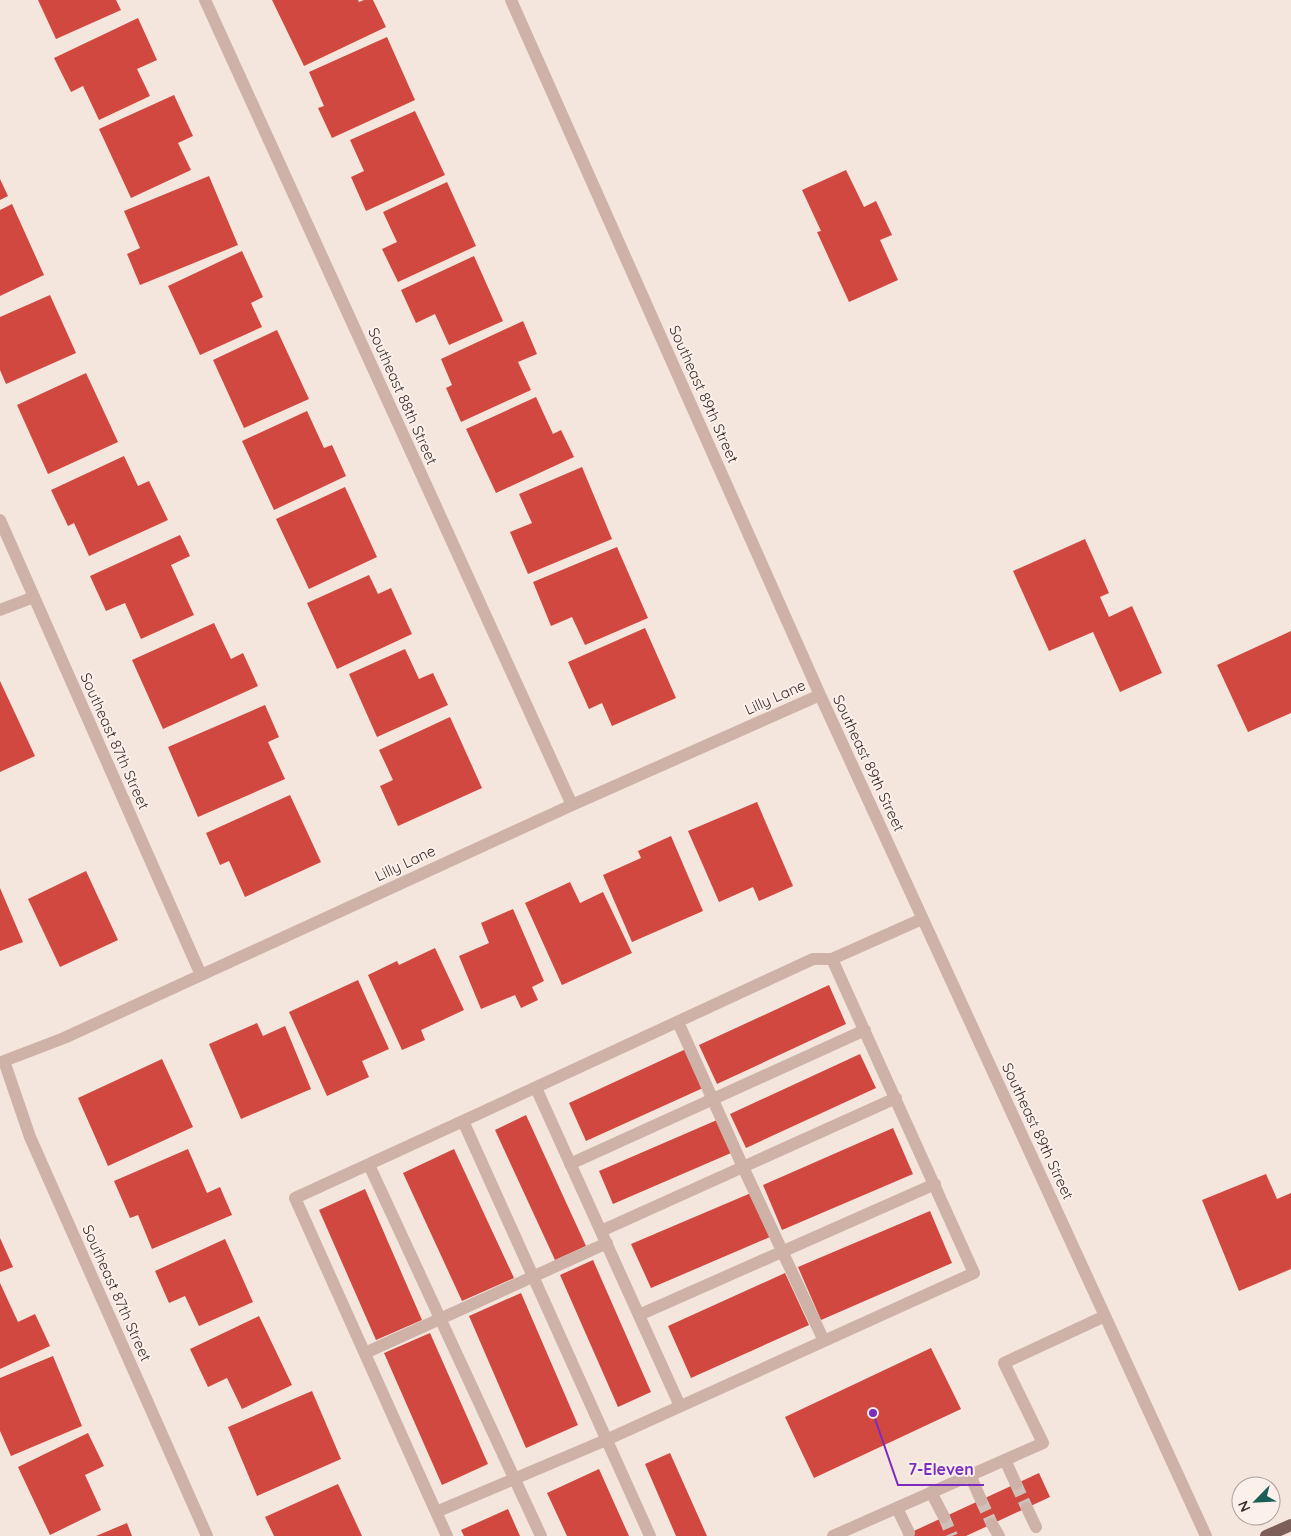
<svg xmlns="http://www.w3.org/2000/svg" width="1291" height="1536" font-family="Quicksand,sans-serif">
  <rect width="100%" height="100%" fill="#f4e5dd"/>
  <path fill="#d0483f" d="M38,0H116L121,10L56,39Z
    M272,0H358L359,2L364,0H373L386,27L304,66Z
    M138,18L157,60L137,69L150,96L99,120L83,86L71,92L54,58Z
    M387,37L415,100L332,138L318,108L324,106L309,72Z
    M174,95L193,136L178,143L191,170L131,198L99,129Z
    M415,111L445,175L366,211L351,177L364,171L350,140Z
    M846,170L864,207L876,201L892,235L880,240L898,280L849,302L817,232L821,231L802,190Z
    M209,176L238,245L140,285L127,254L140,248L124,211Z
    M0,179L8,196L0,200Z
    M447,182L476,246L398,282L382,249L397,242L383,212Z
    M12,204L44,275L0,296V210Z
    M242,251L263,297L251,303L262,327L200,355L168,286Z
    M474,256L503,321L449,345L435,314L416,323L401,290Z
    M50,295L76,353L6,384L0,370V317Z
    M523,321L537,354L518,362L531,390L461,422L446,388L452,385L441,359Z
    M277,330L309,399L244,428L213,360Z
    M86,373L118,442L48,474L17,405Z
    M536,397L553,434L561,430L574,457L496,493L466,429Z
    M307,411L324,448L332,445L346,476L274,510L242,441Z
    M124,456L138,486L149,481L168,520L89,556L74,523L68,526L51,490Z
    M582,467L612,539L528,574L510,532L532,523L519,494Z
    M345,487L377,557L309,589L276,519Z
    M180,535L190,556L171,565L194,615L141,639L125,603L106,611L90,576Z
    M1085,539L1109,593L1100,597L1109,617L1132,606L1162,673L1120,692L1093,632L1049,651L1013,571Z
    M617,547L648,618L585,645L572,617L551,626L533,582Z
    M369,575L378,594L391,588L412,634L337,669L307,603Z
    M214,623L231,659L243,653L258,686L163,729L132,660Z
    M645,628L676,698L612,726L602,703L589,709L568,662Z
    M1291,631V713L1248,732L1217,665Z
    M405,649L419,679L433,673L448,705L377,737L349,674Z
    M0,681L35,756L0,772Z
    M265,705L279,737L268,742L285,779L198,817L168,747Z
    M450,717L482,788L398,826L380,786L393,780L379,750Z
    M290,795L321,862L245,897L229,861L220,865L206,833Z
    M757,802L793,886L759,901L753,887L719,902L688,831Z
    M671,836L703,911L632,942L603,875L641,858L638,851Z
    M86,871L118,940L60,967L28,899Z
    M570,882L580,903L603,892L632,953L562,985L525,903Z
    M0,888L23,942L0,951Z
    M513,909L544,981L532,987L538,1000L521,1008L515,995L481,1009L459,956L489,943L481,923Z
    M435,948L464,1010L421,1030L425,1040L402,1050L368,975L397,961L399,965Z
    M358,980L389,1049L362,1061L369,1077L327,1096L289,1012Z
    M829,985L846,1024L717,1084L699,1045Z
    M257,1023L263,1036L285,1026L311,1089L241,1119L209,1044Z
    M686,1049L703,1088L586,1141L569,1103Z
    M860,1054L876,1088L746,1148L730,1114Z
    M162,1059L193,1127L108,1166L78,1098Z
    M526,1115L586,1246L555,1260L495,1130Z
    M717,1120L731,1153L613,1204L599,1171Z
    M893,1128L913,1174L782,1230L763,1185Z
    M188,1149L207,1193L220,1187L232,1215L152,1249L138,1215L130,1218L114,1181Z
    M454,1149L514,1278L462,1301L403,1173Z
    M1266,1174L1277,1199L1291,1193V1269L1239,1291L1202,1200Z
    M365,1189L422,1320L376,1340L319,1210Z
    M751,1193L770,1237L651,1288L631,1244Z
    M930,1211L952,1263L821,1320L798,1267Z
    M0,1238L13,1267L0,1272Z
    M225,1239L253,1302L199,1326L185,1296L169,1303L155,1271Z
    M593,1260L651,1392L618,1407L560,1275Z
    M785,1273L809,1325L691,1378L668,1326Z
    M0,1283L18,1322L35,1314L50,1346L0,1369Z
    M521,1293L578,1425L526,1448L469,1316Z
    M259,1316L292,1385L242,1409L227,1378L208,1387L190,1349Z
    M430,1333L488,1464L442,1485L384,1353Z
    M931,1348L961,1409L814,1478L785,1417Z
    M53,1356L82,1426L11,1456L0,1431V1378Z
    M312,1391L341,1459L257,1496L228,1427Z
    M88,1433L104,1466L85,1475L101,1510L50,1535L18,1467Z
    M670,1453L707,1536H676L645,1464Z
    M599,1469L629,1536H567L547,1493Z
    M1039,1473L1050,1497L966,1536H903Z
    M338,1484L362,1536H274L265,1517Z
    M508,1509L520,1536H464L461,1530Z
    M127,1523L132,1536H96Z"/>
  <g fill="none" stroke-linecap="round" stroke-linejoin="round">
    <path stroke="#cfc0b9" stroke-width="12" stroke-dasharray="12 6" stroke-linecap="butt" d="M1016,1484L1027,1508
      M981,1500L992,1524
      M944,1517L952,1536"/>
    <path stroke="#ceb2a7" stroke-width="12" d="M205,0L572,805
      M511,0L820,695L1206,1536
      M0,520L201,975
      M0,610L34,597
      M832,959L922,919
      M678,1022L743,1167L824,1341
      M536,1088L680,1406
      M570,1164L865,1030
      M369,1165L541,1536
      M601,1231L896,1098
      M639,1315L935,1184
      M365,1353L607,1243
      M1005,1460L1016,1484
      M970,1475L981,1500
      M931,1492L944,1517
      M897,1508L909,1533
      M1027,1508L1036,1527
      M436,1512L295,1198L463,1121
      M992,1524L999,1536
      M207,1536L30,1137L4,1061L64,1038L572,805L820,695
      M447,1536L436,1512L606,1440L974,1273L832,959H813L463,1121L650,1536
      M833,1536L1043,1443L1004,1363L1105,1316"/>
    <path stroke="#7d5e58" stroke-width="12" d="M1266,1536L1291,1525"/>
  </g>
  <g text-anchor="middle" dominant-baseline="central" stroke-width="4" stroke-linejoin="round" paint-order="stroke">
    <g font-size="15" fill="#3a2b28" stroke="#fbf0ea">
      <text transform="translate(704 394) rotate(66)">Southeast 89th Street</text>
      <text transform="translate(403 396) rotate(66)">Southeast 88th Street</text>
      <text transform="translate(775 697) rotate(-24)">Lilly Lane</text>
      <text transform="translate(115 741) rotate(66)">Southeast 87th Street</text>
      <text transform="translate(869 763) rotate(65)">Southeast 89th Street</text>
      <text transform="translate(405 863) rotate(-25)">Lilly Lane</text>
      <text transform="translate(1038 1131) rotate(65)">Southeast 89th Street</text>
      <text transform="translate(117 1293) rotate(66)">Southeast 87th Street</text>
    </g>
  </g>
  <path fill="none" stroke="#7b2cbf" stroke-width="2" d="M873 1413L898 1485H984"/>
  <circle fill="#7b2cbf" stroke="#fbf0ea" stroke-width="2" cx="873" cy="1413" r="5"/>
  <g font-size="16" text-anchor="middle" font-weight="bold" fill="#7b2cbf" stroke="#fbf0ea" stroke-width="4" stroke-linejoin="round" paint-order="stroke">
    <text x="941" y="1475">7-Eleven</text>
  </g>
  <g transform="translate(1256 1501) rotate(246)"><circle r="24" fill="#fbf0ea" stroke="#aea19c"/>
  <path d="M0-4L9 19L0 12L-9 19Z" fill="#1a5f57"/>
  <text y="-8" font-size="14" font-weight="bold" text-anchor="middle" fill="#3a2b28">N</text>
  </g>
</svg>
